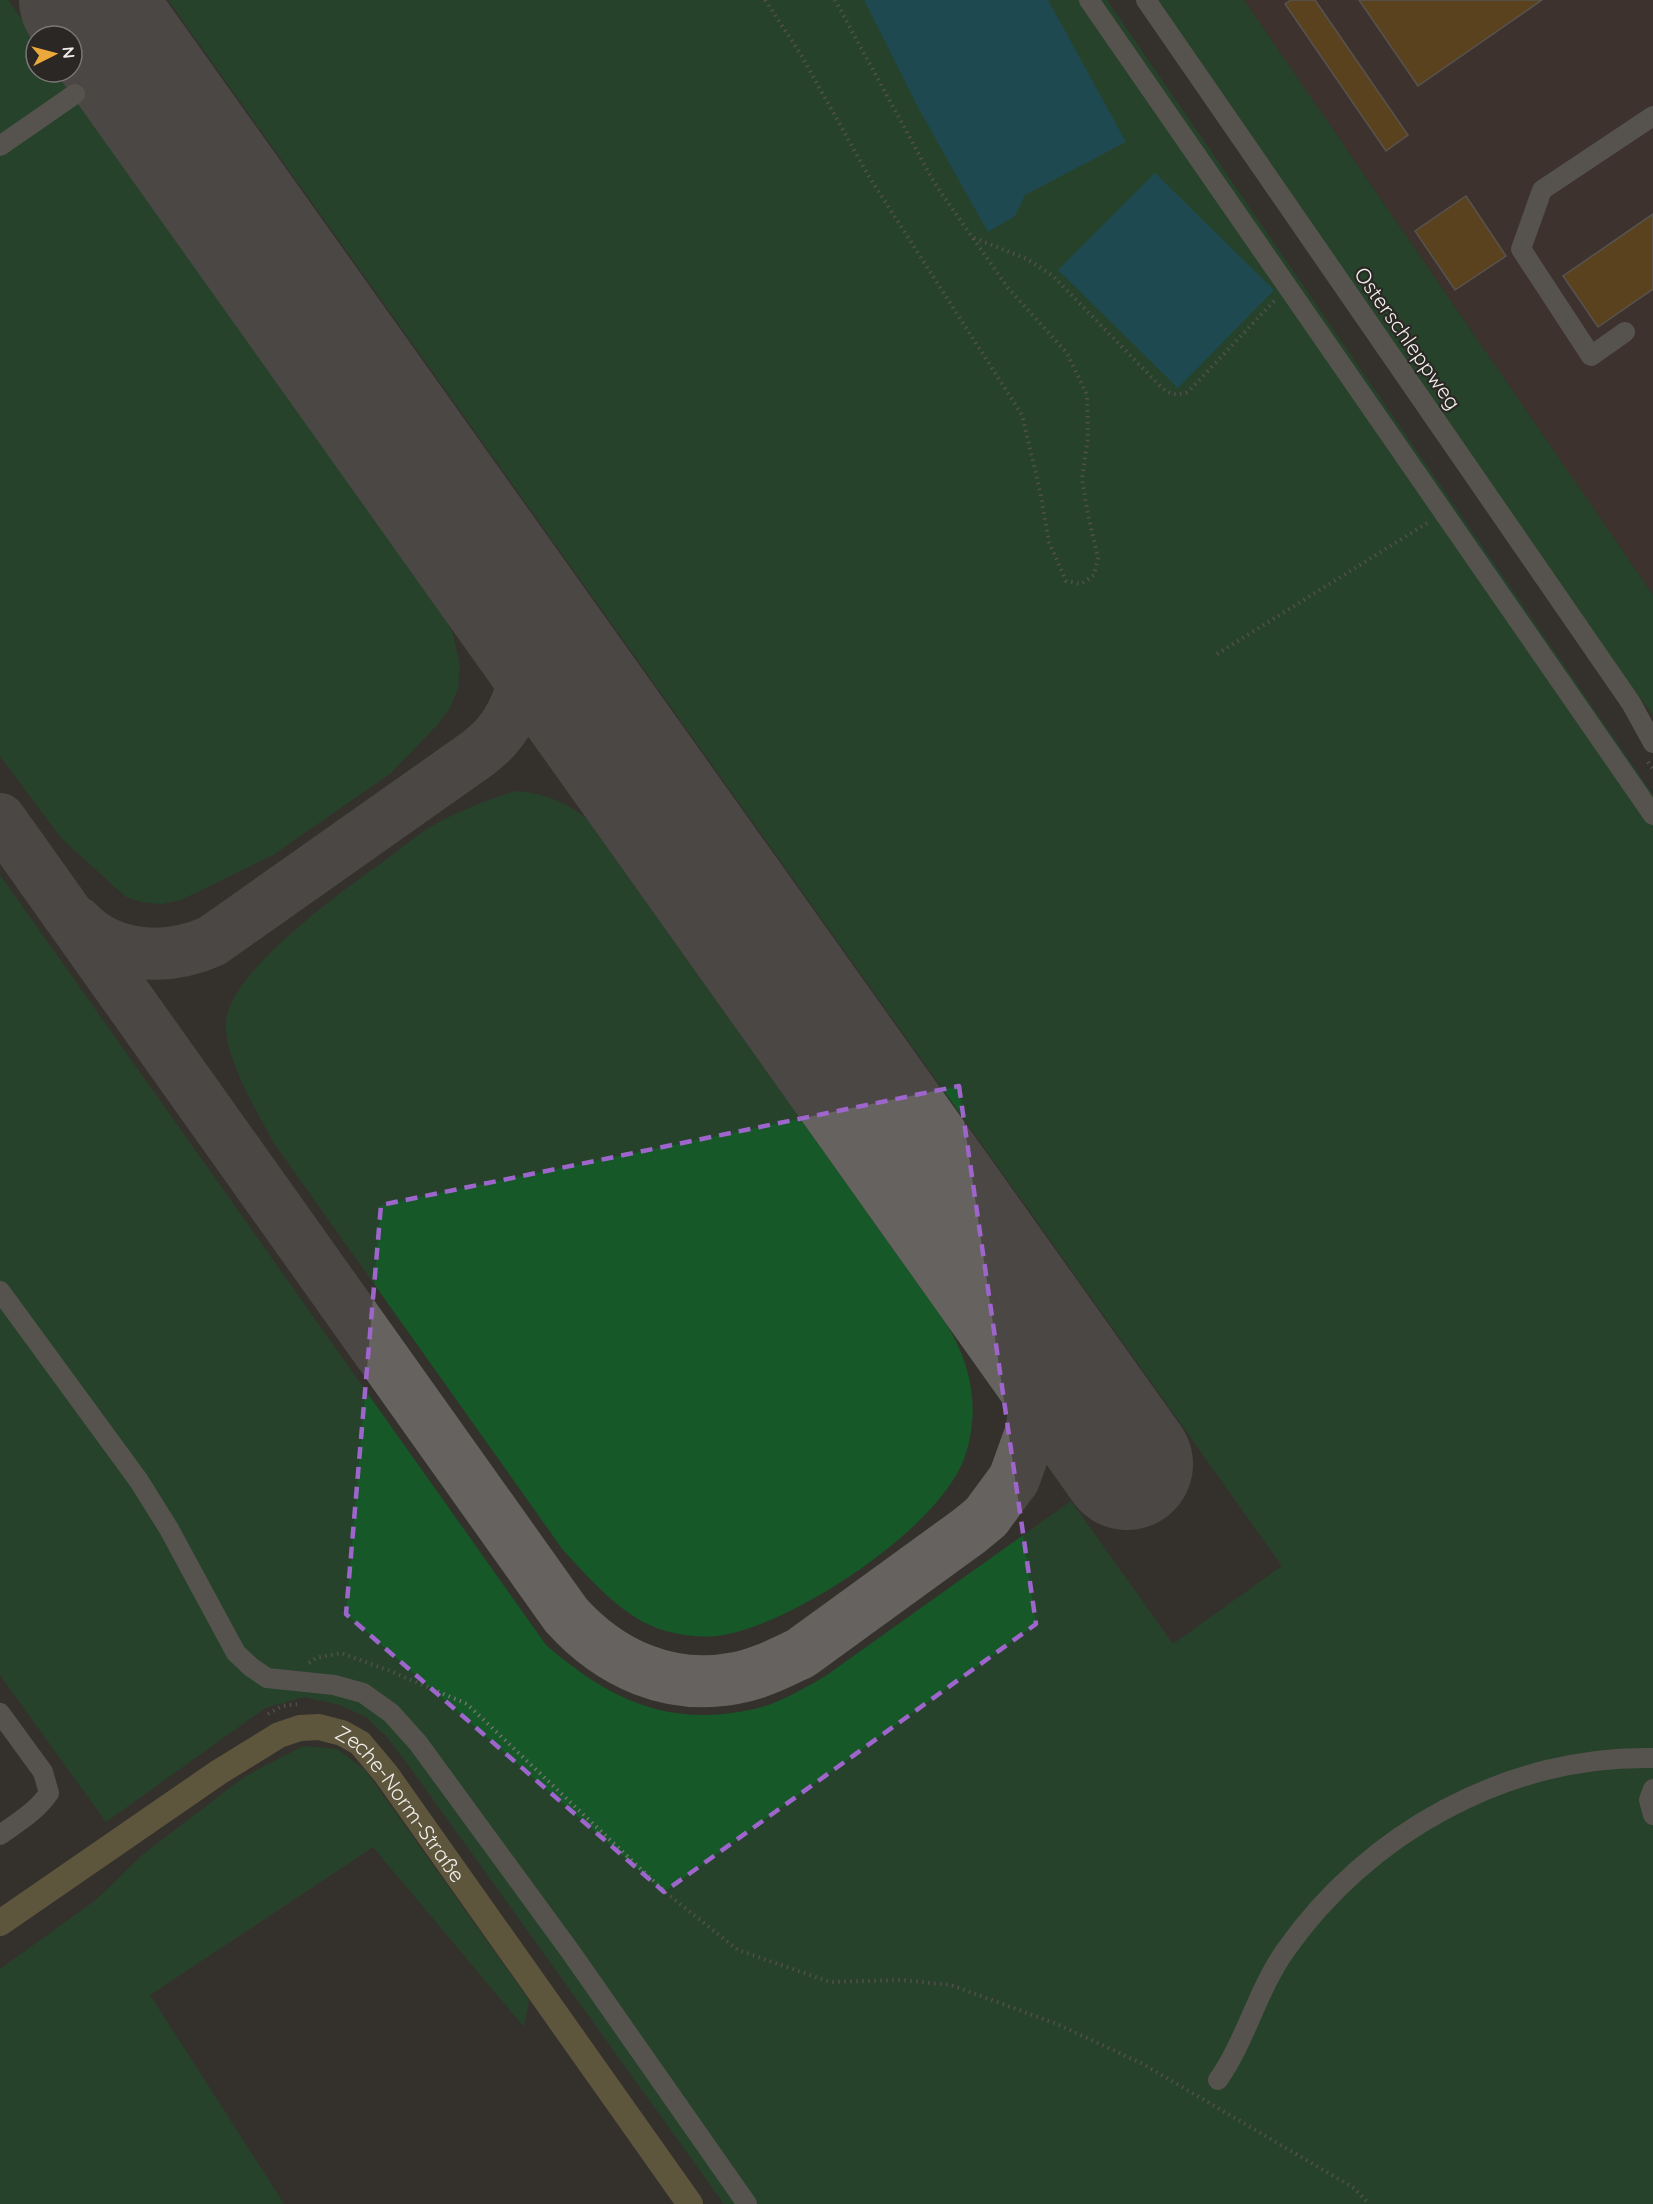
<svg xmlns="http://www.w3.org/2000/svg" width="1653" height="2204" font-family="Quicksand,sans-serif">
  <rect width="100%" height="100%" fill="#34312d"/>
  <path fill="#48342f" d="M1244,0H1653V595L1402,229Z"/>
  <path fill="#165828" d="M0,0H8L36,39V72H59L446,620L453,634L460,667L458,688L450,708L438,724L391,773L273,855L181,900L161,904L142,902L126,897L62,839L0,756Z
    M168,0H1107L1653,795V2204H724L412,1770L387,1737L366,1717L340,1705L304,1697L265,1708L106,1822L0,1675V875L546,1645C612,1702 673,1730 762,1707C783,1701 804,1688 824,1677L1071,1501L1173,1644L1282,1566Z
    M1158,0H1244L1653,595V715L1614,663Z
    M516,791C548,795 559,799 586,818L945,1322C971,1362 981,1409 965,1456C942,1526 799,1620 728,1634C712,1638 691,1637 674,1633C628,1624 594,1583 563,1550L274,1143C258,1113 223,1056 226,1021C232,969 343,891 384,861C400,850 415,836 432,826C458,811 487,800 516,791Z
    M303,1746L337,1749L365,1770L529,2000L524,2027L373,1847L150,1995L284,2204H0V1969L96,1900L141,1856L244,1777Z"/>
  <path fill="#04667a" d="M864,0H1048L1126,142L1025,195L1015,216L988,232L919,109Z
    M1155,173L1274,290L1178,388L1058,270Z"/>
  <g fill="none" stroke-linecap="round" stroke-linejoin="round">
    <path stroke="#66625f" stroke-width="52" d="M0,819L566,1615C610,1664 670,1691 736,1678C759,1674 780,1663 801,1653L969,1531L986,1517L1014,1479L1032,1429L1036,1386L1026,1337L1005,1292
      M77,922C112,959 168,961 212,941L477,754C483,749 490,744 495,738C521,709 533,663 521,626C515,606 503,590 493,573"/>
    <path stroke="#66625f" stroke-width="132" d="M85,0L1127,1464"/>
  </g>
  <path fill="#89580c" stroke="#807c78" stroke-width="1.5" d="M1291,0H1315L1408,135L1386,151L1285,4Z
    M1359,0H1542L1418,86Z
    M1466,196L1506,256L1455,290L1415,231Z
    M1653,214V289L1598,327L1563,276Z"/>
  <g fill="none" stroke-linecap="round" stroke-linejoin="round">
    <path stroke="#75726e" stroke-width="4" stroke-dasharray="1.5 4.5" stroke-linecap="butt" d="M765,0L800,53L868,175L1022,415L1040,491L1049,542L1066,581L1081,584L1094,575L1098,558L1088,515L1082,479L1088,437L1087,395L1067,353L1008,288L935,184L835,0
      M974,238L1027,259L1053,276L1159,385C1169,394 1175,397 1188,392L1275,300
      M1217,654L1429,522
      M1648,762L1653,769
      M309,1663L316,1658L341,1653L390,1671L467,1704L665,1892L738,1950L830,1982L902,1980L951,1985L1057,2024L1143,2064L1354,2188L1369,2204
      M268,1714L282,1706L297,1704"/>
    <path stroke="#7f7c77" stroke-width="20" d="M1089,0L1653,815
      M1146,0L1631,703L1653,743
      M0,146L75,94
      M1625,332L1591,356L1521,249L1542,190L1653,116
      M0,1291L139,1481L169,1529L236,1653L251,1667L267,1678L334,1685L363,1693L391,1713L418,1743L570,1951L747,2204
      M0,1713L43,1772L49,1793C37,1811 18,1822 0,1835
      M1653,1789L1649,1800L1653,1815
      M1218,2080C1246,2040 1257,1991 1285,1951C1367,1833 1508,1755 1653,1758"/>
    <path stroke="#908151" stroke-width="26" id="s1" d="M0,1923L219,1772L279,1735L300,1728L319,1727L342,1733L360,1743L386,1774L690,2204"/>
  </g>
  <path d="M0 0H1653V2204H0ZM959,1086L1036,1624L664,1892L346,1614L381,1205Z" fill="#34312d" fill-opacity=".55" fill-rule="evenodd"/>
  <path fill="none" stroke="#9e66cc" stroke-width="4.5" stroke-dasharray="12 8" stroke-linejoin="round" d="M959,1086L1036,1624L664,1892L346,1614L381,1205Z"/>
  <g text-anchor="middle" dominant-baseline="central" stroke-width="4.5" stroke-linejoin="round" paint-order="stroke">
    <g font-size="21" fill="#f1efec" stroke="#2a2724">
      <text transform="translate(1408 338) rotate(55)">Osterschleppweg</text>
      <text stroke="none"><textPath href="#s1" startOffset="494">Zeche-Norm-Straße</textPath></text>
    </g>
  </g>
  <g transform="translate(54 54) rotate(84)"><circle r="28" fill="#2a2724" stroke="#7a7774" stroke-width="1.5"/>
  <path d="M0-4.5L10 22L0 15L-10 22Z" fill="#eda83b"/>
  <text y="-9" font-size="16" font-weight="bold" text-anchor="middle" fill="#f1efec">N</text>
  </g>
</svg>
